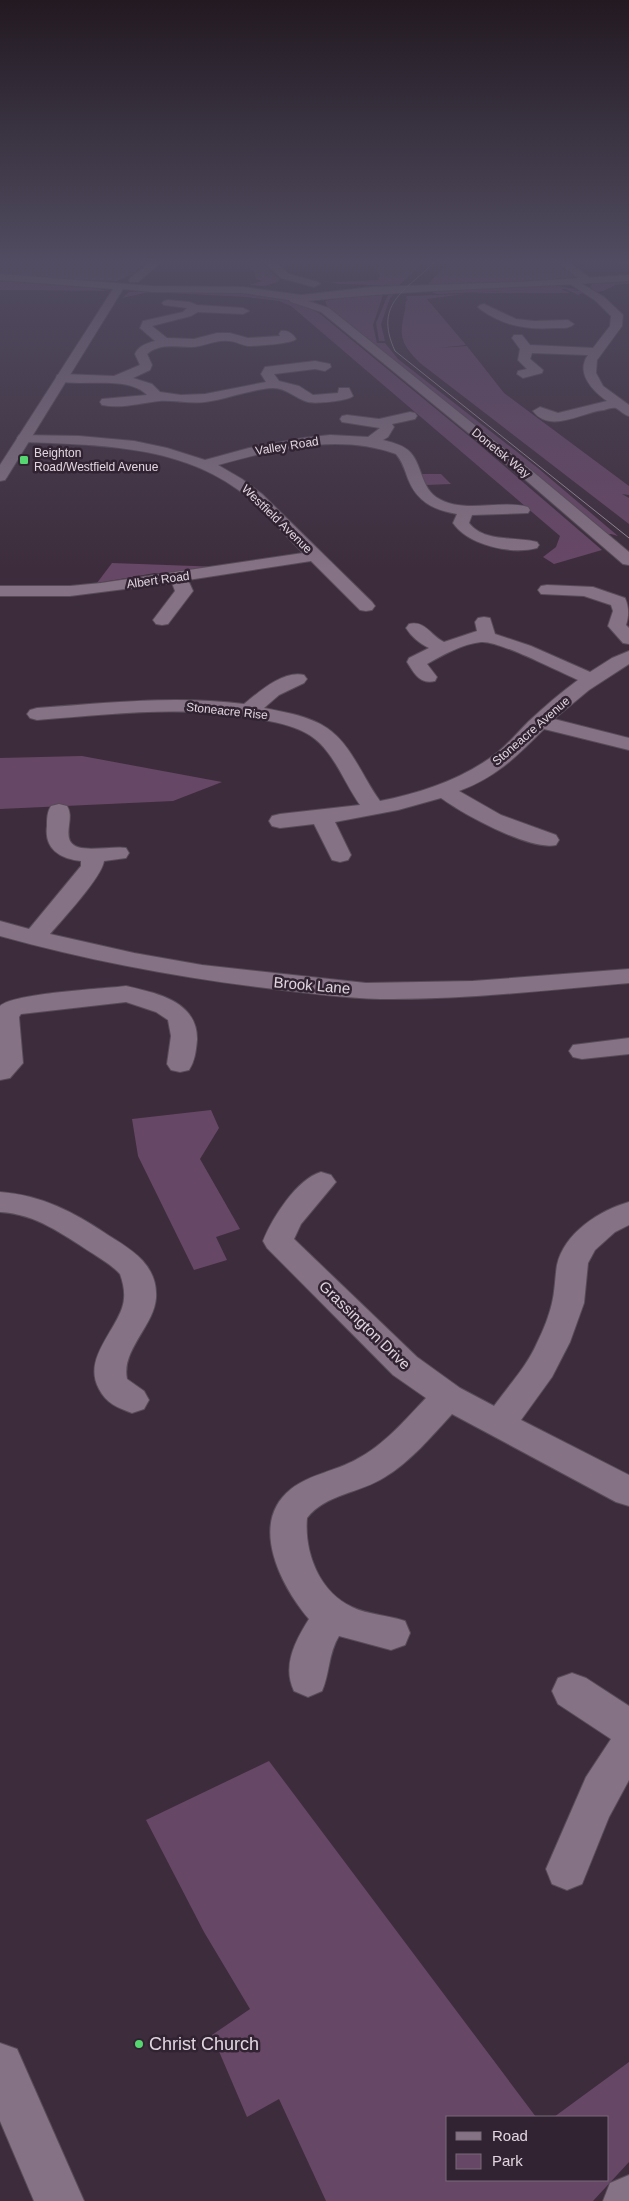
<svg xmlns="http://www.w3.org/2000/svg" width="629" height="2201" font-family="Helvetica,sans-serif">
  <rect width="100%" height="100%" fill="#3d2d3c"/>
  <path fill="#674766" d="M0,260H149L133,274L117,281L72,280L0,274Z
    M242,260H258L280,279L278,282L264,286L249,285L262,281L256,279L254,270H250L251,268Z
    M370,260H427L398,286L340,284L305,278L332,282L379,280L378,278L380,276L373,265L382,264L373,263Z
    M451,260H555L574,276L573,279L563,280L427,285Z
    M0,280L91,287L108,291L0,290Z
    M629,280V284C625,284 620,284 616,285C606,289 600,296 589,288L592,284Z
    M554,285L579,290H569L581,291L583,293L578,295L566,289H561L570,293H466L547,289L437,294L426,290Z
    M144,291C202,292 266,286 319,313L475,441L602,550L554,564L543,557L556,547L560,536L291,306L279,301L247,297L149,292L122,298L129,292Z
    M383,294L359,297L383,295L373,325L377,343H385L398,359L539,469L618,536L611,534L603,535L336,314L327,306L325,301L329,300H325Z
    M394,294L390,298L381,324L385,341H379L376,323L388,295Z
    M464,294L427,299L466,345L438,348L467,346L504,393L629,486V495L622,494L629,498V524L420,363C400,343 399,337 405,310C406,305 404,303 408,299L406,298L407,296Z
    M419,474H441L451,484L426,485Z
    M112,563L221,567L175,574L155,573L97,583Z
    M82,756L222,782L173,801L0,809V758Z
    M211,1110L219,1128L200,1159L240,1229L216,1237L227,1260L194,1270L138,1156L132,1119Z
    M269,1761L536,2117H448V2180H608V2117H554L629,2062V2162L593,2201H326L279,2099L247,2117L212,2035L250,2009L204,1932L146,1820Z"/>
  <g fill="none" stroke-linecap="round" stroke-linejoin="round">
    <defs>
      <path id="minor" d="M153,260H164L138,282H130L129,280L130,278Z
        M555,260H566L594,281L592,283H584Z
        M618,260H629V263L618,264L617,262Z
        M574,279L604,297L623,315L622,326L597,360L596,373L603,386L629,405V416C624,415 620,410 616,408C613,407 607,409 604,410C582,412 550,434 533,411L540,407L558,413L607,401C593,391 575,373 588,355L532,353L530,359L543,370L542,373L523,378L517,374L518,371L527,369L518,360L520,349L512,338L514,335H522L530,345L593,348L610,326L611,316L596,301L570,284L568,282L570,280Z
        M168,300L189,302L197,305L243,308L249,311L243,314L198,312L191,316L152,326L167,338L194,339L217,333H230L248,338L280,336L279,334L281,331C288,330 292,333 296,339C291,344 256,346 248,346C241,345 235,341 229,341C215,339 204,347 191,347C175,347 160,343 147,354L152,365L150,370L133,378L152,384L160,392L181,395L205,394L266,382L261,374L265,367L315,361L330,364L331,367L325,371L315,369L274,374L279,381L299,386L313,395L338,393L339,388H349L353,396C348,401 316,404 308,402C296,399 287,388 273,388C251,389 228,399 205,402C190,404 174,400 159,401C141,403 121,409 102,405L100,402L102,399L147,395C128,375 83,387 57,381L56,378L57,375L62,374L114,376L140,365L135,354C138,346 147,343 155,341L140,328L143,321L183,312L187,308L164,305L162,303L164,301Z
        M484,304L516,319L534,321L568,320L574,324C569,329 562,328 555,328C527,330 503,326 480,309L478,307L480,305Z
        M410,412L415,413L417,416L415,419L392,424L394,427L388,437L383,440C390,442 399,444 405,448C422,458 419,485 436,497C463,515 498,499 528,507L530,510L528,513L472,515L469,523C485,543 515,536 537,542L539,545L537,548C511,555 468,545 453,523L457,514C434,510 417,502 408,479C405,470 402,461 396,454C339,433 275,449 218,465L242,479L262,494L372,602L375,606L372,610L366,611L360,610L311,561L188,580L193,591L168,624L162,625L156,624L153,620L175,591L172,583L70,596H0V586H70L101,583L303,553C281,532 262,506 237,489C176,445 97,445 24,442L19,441L17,438L19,435L79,436L134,441L167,448L205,460L249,448L303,438L330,435L368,437L380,428L342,422L340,419L342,416L347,415L379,419Z
        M547,585L593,587L625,598C629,607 629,616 626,625L629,628V644L623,643L608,626L613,611L611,605L584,596L541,594L538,590L541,586Z
        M484,617L490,618L495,634L531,646L590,672L612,658L629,651V664L589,690L554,719L629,738V750L544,729C517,756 497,777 459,791L501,815L556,835L559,840L556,845C530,851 463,814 441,798L398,810L335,822L351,855L348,860L340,862L332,860L314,824L280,828L272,826L269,821L272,816L280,814L360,805C345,784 335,755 315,739C303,729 285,724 269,721C193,704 114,714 37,720L30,718L27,714L30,710L37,708C106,703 175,695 244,704C259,692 283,670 304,675L307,679L304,683L279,695L264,708C285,712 309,716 327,728C351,744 363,778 380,801C421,793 464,779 498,752C509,743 518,732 528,722C544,707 560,693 578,680C559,672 498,640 481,642C462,644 443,655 427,664L437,677L435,681C420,685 414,673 407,662L409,658L429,648C420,644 411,636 406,628L409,624C425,620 431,636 444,642L477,631L475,622L478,618Z
        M59,804L67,806C74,817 65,830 70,841C77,855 112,845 126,848L129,853L126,858L104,861C102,877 62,920 50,934L134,953L202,965L366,983L473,981L629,969V983C546,990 463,1000 380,999C344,998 309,993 274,989C181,978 90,961 0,936V921L29,929L81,866V861C60,859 44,849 47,826C47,819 47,812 51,806Z
        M126,986C156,993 198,1001 197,1040C196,1050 195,1061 189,1070L180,1072L171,1070L167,1064L171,1036L168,1020L156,1012L126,1002L21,1014L19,1017L23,1063L10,1078L0,1080V1006C14,993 102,989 126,986Z
        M629,1038V1054L582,1059L573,1057L569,1051L573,1045Z
        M321,1172L331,1175L336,1182L301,1224L294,1239L417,1357L460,1388L494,1406C509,1385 527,1366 537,1343C543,1331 549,1316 552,1303C555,1291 555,1277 557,1265C564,1233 600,1210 629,1202V1225L615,1232L595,1250L588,1263L584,1303L570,1342L552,1377L521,1420L629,1475V1506L616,1502L452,1414C431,1437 411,1461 385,1477C361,1493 325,1494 307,1518C304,1552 319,1592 352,1607C368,1615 388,1615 405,1621L410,1633L405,1645L391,1650L339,1636C328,1654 330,1673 322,1691L308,1697L294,1691C282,1666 295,1641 309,1619C281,1586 248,1523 291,1489C310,1474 336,1471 357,1459C384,1445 405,1420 426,1398L393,1375L267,1248L263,1241C272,1218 297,1179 321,1172Z
        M0,1192C41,1195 74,1212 108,1235C132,1250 158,1265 156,1298C154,1326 121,1350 127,1379L144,1391L149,1400L144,1409L132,1413C118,1408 106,1403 99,1389C83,1360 113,1334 122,1308C126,1297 124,1285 120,1274C112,1265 102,1260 92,1253C62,1234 36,1214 0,1212Z
        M572,1673L586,1678L629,1706V1780L609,1817L582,1884L567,1890L552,1884L546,1869L586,1777L611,1739L558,1704L552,1691L558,1678Z"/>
      <path id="tertiary" d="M262,260H273L289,274L318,282L320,284L314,287L281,278Z
        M0,274L152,286L243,287L301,295L372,287L519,282L629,275V281C522,288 415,289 308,301L329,308L531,470L629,552V565L623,564L521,476L321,312L291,302L289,300L243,293L152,292L123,289L7,477L5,480L0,481V465L113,289L0,280Z
        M0,2043L17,2049L84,2201H34L0,2121Z
        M629,2175V2201H603L610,2183Z"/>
    </defs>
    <use href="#minor" stroke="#584b58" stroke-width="2"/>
    <use href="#tertiary" stroke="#584b58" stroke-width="2"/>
    <use href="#minor" fill="#857284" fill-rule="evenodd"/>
    <use href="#tertiary" fill="#857284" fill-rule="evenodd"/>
    <path stroke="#988b97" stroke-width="1" d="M436,260C409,290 372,301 395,351L629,538"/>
  </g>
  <linearGradient id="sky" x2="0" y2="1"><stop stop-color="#221921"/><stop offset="0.46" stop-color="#514c61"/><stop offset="1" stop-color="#514c61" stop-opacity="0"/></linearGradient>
  <rect width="629" height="568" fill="url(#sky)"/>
  <g fill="#56d671" stroke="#322332" stroke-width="2">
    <rect x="19" y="455" width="10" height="10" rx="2.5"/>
    <circle cx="139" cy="2044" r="5"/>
  </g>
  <g text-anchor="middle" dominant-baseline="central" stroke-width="5" stroke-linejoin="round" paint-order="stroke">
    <g font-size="12" fill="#e1d6e0" stroke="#322332">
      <text transform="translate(287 446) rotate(-9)">Valley Road</text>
      <text transform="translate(501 453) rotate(39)">Donetsk Way</text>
      <text transform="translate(277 519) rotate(44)">Westfield Avenue</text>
      <text transform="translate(158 580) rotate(-8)">Albert Road</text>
      <text transform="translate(227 711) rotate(6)">Stoneacre Rise</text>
      <text transform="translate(531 731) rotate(-41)">Stoneacre Avenue</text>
    </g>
    <g font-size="12" fill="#e1d6e0" stroke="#322332" text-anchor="start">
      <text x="34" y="453">Beighton<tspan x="34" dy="14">Road/Westfield Avenue</tspan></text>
    </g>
    <g font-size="15" fill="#e1d6e0" stroke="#322332">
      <text transform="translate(312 985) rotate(5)">Brook Lane</text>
      <text transform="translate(365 1325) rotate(44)">Grassington Drive</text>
    </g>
    <g font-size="18" fill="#e1d6e0" stroke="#322332" text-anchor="start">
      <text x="149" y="2044">Christ Church</text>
    </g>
  </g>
  <rect x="446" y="2116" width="162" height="65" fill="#322332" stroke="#786b78"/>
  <rect x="456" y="2132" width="25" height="8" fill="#857284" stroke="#786b78"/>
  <text x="492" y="2141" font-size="15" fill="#e1d6e0">Road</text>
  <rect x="456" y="2154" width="25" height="15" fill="#674766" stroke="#786b78"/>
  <text x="492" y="2166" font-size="15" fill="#e1d6e0">Park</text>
</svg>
